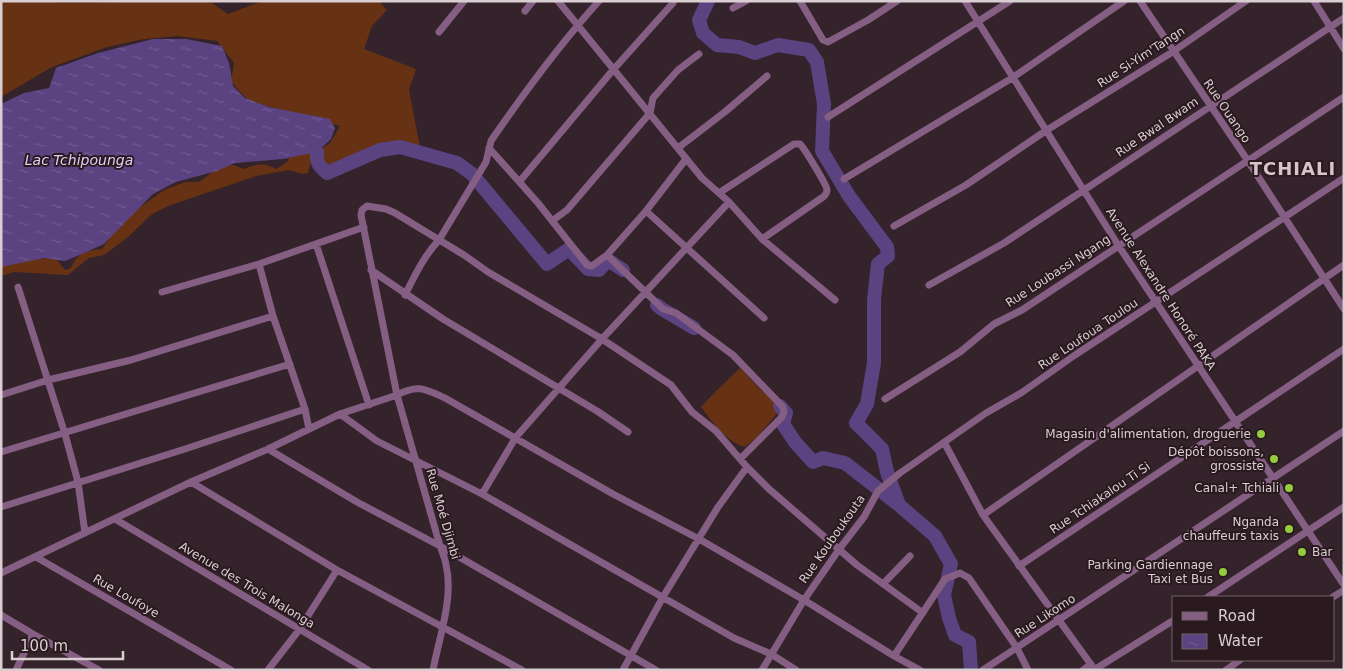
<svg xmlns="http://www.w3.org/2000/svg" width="1345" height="671" font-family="'DejaVu Sans',sans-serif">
  <defs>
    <pattern id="water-ripples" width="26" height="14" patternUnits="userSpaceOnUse" patternTransform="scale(1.25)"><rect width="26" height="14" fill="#5b4280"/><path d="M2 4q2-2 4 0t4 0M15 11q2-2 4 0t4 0" fill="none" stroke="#725c91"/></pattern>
  </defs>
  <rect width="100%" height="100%" fill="#34232a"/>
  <path fill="#673213" d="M1,1H57L59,3L209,1L228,14L263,1H379L387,10L372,26L364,49L416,69L409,90L420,147L359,159L334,168L311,162L308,173L303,174L289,170L256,176L168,206L151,215L127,238L104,255L89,258L68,275L14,272L1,276V263L49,258L56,259L65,270L71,268C78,252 86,251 102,249L114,232L131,214L164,190L185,182H199L218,168L233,165L244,169C256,164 263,162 276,169L287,162L295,147L311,149L312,155L330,143L340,126L249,101L231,82L234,63L217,41L178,36L144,39L107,47L52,67L1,97Z
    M740,368C746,373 749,378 754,383C763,393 774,398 779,411L758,436L745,447C727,442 712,422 701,407L714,393Z"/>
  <path fill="url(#water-ripples)" d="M153,39H186L222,46L229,63L233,86L245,98L269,107L330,119L335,128L331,139L317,152L283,159L235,163L217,171L176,182L153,194L104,244L82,254L65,261L44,258L1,267V104L24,93L49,88L56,68L98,53Z"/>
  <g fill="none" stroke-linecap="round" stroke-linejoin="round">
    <path stroke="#5b4280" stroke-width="14" d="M708,1L699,20L703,33L717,45L739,47L755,53L778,45L809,50L817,62L824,104L822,151L849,196L887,247L888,256L878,264L874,299V363L867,404L856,423L882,449L887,472L899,505
      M317,152C316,163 319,166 327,173L380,150L400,147L457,163L472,174L547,264L569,249L588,269L599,270L608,260L623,270
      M657,305L662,309L694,328
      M780,406L786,413L783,424L795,442L813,462L823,458L845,463L899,505L935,536L951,564L944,595L949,618L955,635L969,642L971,670"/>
    <path stroke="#855e83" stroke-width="7" d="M558,1L702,178L729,202L762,239L835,300
      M800,1L823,40L828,42L868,20L897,1
      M965,1L1118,245L1344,585
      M1140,1L1248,161L1344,309
      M1314,1L1344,49
      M733,8L746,1
      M525,11L533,1
      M439,32L464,1
      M828,117L1010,1
      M489,148L538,203L587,265L592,266L607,255L663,309L676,313L733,355L783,407L784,412L782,417L740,459L747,467L718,507L663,597L623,670
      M678,148L726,111L767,76
      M844,179L1012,78L1124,1
      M520,181L613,70L673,3
      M719,193L794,144H800C804,148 827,185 827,190C827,194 826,194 823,197L762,239
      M646,211L764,318
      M552,221L567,210L650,113L653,98L678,70L699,54
      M894,226L966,185L1047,130L1174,51L1246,1
      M316,244L369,405
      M607,255L646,211L686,159
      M259,264L273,316L305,409L309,429
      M371,270L443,319L597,411L628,432
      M929,285L1004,243L1344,18
      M18,287L65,434L78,482L85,533
      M162,292L259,264L364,227
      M405,295C415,275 424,256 439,240L486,162L491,141L495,135C527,89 561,43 599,1
      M1,395L48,380L131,360L273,316
      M885,399L960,352L994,324L1022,310L1344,97
      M340,414L377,441L482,494L734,638L771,654L796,670
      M944,442L983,515L1095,670
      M268,449L357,502L440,546L656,670
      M1,452L290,364
      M747,467L769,489L857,565L923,613
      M191,482L337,570L522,670
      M482,494L516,437L602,339L729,202
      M1,507L185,449L305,409
      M983,515L1344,265
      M115,519L368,670
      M36,557L231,670
      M1019,566L1344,349
      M1,573L191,482L268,449L340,414L397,395L361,215L362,210L367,206L386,209L395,213L464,255L488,272L602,339L671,385L692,412L716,431L740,459
      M883,584L910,556
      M1208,597L1344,507
      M1333,597L1344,590
      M1,615L33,634L99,670
      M894,656L945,579L960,573L969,578L1017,648L1028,670
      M16,670L33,634
      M268,670L299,630L337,570
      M433,670C439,638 454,597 446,565C445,558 442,552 440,546L397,395C418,384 425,389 445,398L613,494L699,539L804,600L894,656L920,670
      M762,670L804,600L840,548L864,517L878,491L900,473L986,413L1021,393L1075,355L1344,178
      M983,670L1344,431
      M1083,670L1091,664
      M1097,670V668L1174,620
      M1226,670L1240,660"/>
  </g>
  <g fill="#93cd3e" stroke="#2a1a20" stroke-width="2">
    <circle cx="1261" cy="434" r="5"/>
    <circle cx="1274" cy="459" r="5"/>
    <circle cx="1289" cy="488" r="5"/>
    <circle cx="1289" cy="529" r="5"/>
    <circle cx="1302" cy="552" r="5"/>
    <circle cx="1223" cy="572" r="5"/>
  </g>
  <g text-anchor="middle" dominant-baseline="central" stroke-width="4" stroke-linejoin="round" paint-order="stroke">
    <g font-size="12" fill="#d9ced2" stroke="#2a1a20">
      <text transform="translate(1141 57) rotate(-33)">Rue Si-Yim'Tangn</text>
      <text transform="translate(1227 111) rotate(56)">Rue Ouango</text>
      <text transform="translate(1157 127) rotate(-34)">Rue Bwal Bwam</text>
      <text transform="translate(1058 271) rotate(-33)">Rue Loubassi Ngang</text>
      <text transform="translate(1161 289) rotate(57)">Avenue Alexandre Honoré PAKA</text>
      <text transform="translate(1088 334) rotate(-34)">Rue Loufoua Toulou</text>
      <text transform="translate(1100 498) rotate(-34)">Rue Tchiakalou Ti Si</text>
      <text transform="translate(443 514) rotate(74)">Rue Moé Djimbi</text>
      <text transform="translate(832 539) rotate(-55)">Rue Kouboukouta</text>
      <text transform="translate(247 585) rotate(31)">Avenue des Trois Malonga</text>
      <text transform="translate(126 596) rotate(30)">Rue Loufoye</text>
      <text transform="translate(1045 616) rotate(-33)">Rue Likomo</text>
    </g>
    <g font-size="12" fill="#d9ced2" stroke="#2a1a20" text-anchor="end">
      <text x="1251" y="434">Magasin d'alimentation, droguerie</text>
      <text x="1264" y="452">Dépôt boissons,<tspan x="1264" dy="14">grossiste</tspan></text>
      <text x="1279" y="488">Canal+ Tchiali</text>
      <text x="1279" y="522">Nganda<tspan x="1279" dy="14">chauffeurs taxis</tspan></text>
      <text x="1312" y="552" text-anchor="start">Bar</text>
      <text x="1213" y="565">Parking Gardiennage<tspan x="1213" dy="14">Taxi et Bus</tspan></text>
    </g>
    <g font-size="14" font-style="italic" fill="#ddd0f6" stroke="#2a1a20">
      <text x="79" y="160">Lac Tchipounga</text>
    </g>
    <g font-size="18" font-weight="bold" letter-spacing="1" fill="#d9c2ca" stroke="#2a1a20">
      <text x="1293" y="168">TCHIALI</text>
    </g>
  </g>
  <rect width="1345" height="671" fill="none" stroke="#d9ced2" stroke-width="5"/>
  <rect x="1172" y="596" width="162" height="65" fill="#2a1a20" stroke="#706267"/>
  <rect x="1182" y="612" width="25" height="8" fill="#855e83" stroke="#706267"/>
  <text x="1218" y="621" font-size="15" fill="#d9ced2">Road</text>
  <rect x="1182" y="634" width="25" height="15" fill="url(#water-ripples)" stroke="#706267"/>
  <text x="1218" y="646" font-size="15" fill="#d9ced2">Water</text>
  <path d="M12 651v8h111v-8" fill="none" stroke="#d9ced2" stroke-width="2.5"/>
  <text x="20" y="651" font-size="15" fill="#d9ced2" stroke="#2a1a20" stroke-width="4" paint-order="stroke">100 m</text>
</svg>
